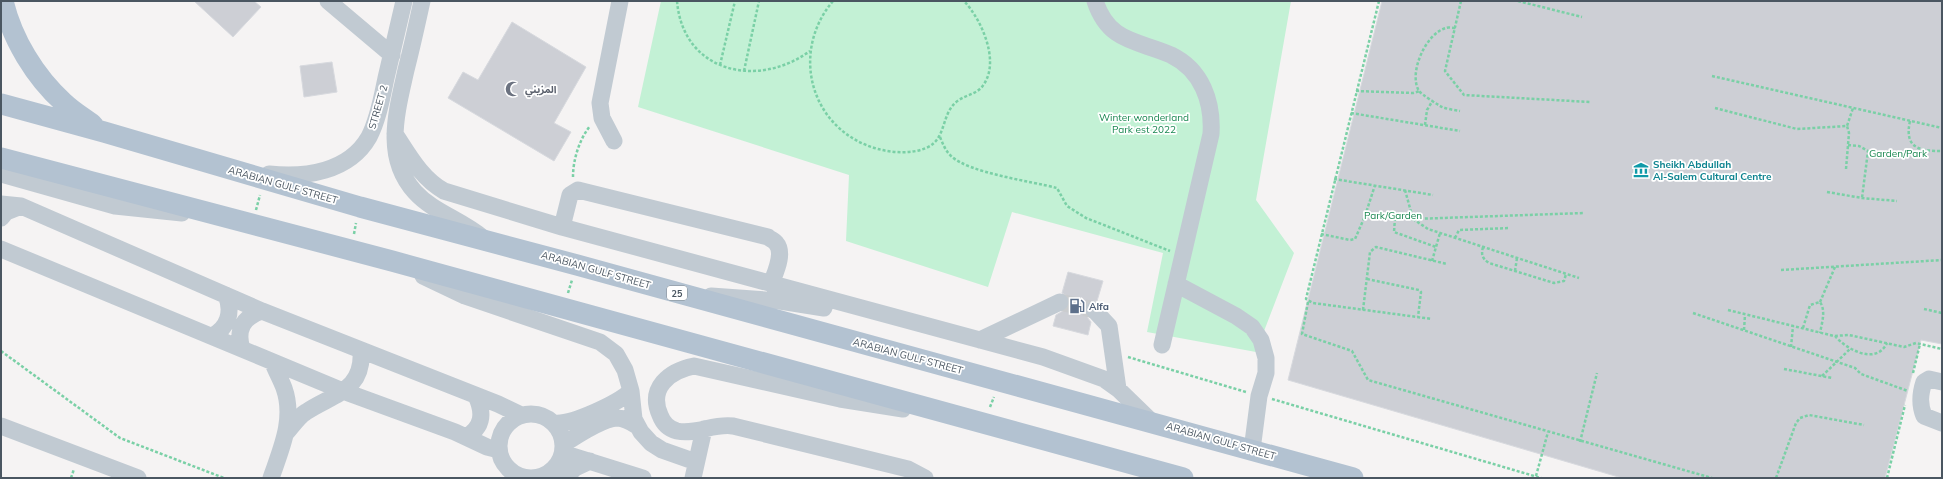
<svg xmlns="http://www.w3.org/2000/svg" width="1943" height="479" font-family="Mulish,'Noto Sans Arabic',sans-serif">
  <rect width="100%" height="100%" fill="#f5f3f3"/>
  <path fill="#c3f1d5" d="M661,1H1291L1256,200L1294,253L1256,352L1147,332L1163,253L1012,212L988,287L846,241L849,175L638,107Z"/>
  <path fill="#cdcfd5" stroke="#d7d9de" d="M194,1H254L261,7L233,37Z
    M1382,1H1942V344L1921,340L1885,478H1622L1288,380Z
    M512,22L586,67L554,123L571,132L554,161L448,98L463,72L478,80Z
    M332,62L337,92L304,97L300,66Z
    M1068,272L1103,281L1097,301L1087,302L1084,307V313L1091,322L1088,335L1053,326L1056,315L1068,308L1070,303L1069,297L1062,293Z"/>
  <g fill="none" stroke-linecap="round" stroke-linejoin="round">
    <path stroke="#caccce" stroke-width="17" stroke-dasharray="17 8" stroke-linecap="butt" d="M1060,302L1094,310"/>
    <path stroke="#7ad0a6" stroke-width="2.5" stroke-dasharray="3 2" stroke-linecap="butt" d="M677,1C683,73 758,89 810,51
      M833,1C789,53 811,131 878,149C893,153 912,154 926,148C948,139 940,112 959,100C968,94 978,94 984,84C1000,60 981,19 964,1
      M1379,1L1306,299L1313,303L1432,319
      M1461,1L1445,71L1464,95L1590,102
      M1518,1L1582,17
      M1455,28C1452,28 1448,27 1446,28C1426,33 1408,73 1419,91C1421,94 1438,105 1442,107C1447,109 1454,110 1460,111
      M720,65L735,1
      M744,71L759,1
      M1712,76L1942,128
      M1356,91L1413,93L1420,91
      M1715,108L1797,129L1847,126L1853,108
      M1351,113L1460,131
      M1910,121C1904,148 1919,151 1942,151
      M1425,125L1427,110L1433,100
      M940,137C943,144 945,150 951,156C969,173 1030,181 1057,188L1067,206L1086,218L1170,251
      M1848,145L1859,146L1868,151L1862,198
      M1846,169L1849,133L1847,126
      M573,177C573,160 579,140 590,126
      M1334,179L1433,195
      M1405,190L1413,219L1428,229L1579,278
      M1827,192L1862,198L1897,201
      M256,210L260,195
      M1365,216L1413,219L1584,213
      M1395,218L1394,232L1436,247
      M354,234L356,223
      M1321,234L1350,240L1355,239L1365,216L1375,185
      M1455,238L1459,230L1510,228
      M1483,247C1481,255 1482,258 1489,263L1554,283L1564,281L1566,274
      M1432,261L1440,233
      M1781,270L1942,260
      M1515,271L1517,258
      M1367,279L1419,290L1421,292L1418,317
      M568,293L572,280
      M1308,302L1302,334L1352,351L1368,380L1712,478
      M1820,302L1835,267
      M1924,309L1942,313
      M1363,310L1370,252L1376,247L1447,264
      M1728,310L1834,336L1849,335L1904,347L1916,343L1942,349
      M1693,313L1855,368L1861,374L1908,391
      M1803,328L1810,305L1820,302C1826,311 1822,322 1820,333
      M1744,330L1745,315
      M1835,336C1846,349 1876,366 1887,343
      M1791,347L1793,326
      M1,351L120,438L224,478
      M1128,357L1246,392
      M1784,369L1832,378
      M1913,373L1920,344
      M1822,376L1850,349
      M1272,399L1541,478
      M990,407L994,397
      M1580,442L1597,373
      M1536,476L1548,432
      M71,478L74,469
      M1776,478L1796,423L1800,418L1809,415L1864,425
      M1887,478L1905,405"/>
    <path stroke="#c1cad2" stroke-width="17" d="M328,1L392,55
      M422,1C417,24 412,47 406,70C397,111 383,157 415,192C433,212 462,220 483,238
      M1095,1C1109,43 1137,40 1171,55C1202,70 1213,102 1211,134L1162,345
      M395,134C409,155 421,178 444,191L562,227L1043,357L1104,379L1118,389L1151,421
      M614,141L602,118L600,103L620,1
      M1,174L115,206L182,213
      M269,174C305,178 349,172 369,137C378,120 382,97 386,78C392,53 398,27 404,1
      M1,204L21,206L262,311L498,404L521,415
      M1,218L6,212L21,206
      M562,227L570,195L578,190L768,237C770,239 775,241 776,243C785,253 775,273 771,284
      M1,249L343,391L455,432L487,447L499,450
      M423,276L465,296L600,342L616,354L625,370L631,391L634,419L641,432L651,443L662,450L696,462
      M1176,284L1236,316L1252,327L1261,340L1266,358V373L1259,396L1252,450
      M711,296L780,301L824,308
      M1094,310L1109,326L1118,389
      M212,336C228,328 233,312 226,295
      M980,340L1060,302
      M242,349C236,330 243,317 262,311
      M1942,382L1929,379L1924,382C1920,394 1919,404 1924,416L1942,423
      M903,409L840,399L694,366C669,371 648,388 660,415C663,423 669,429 677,431C696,435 714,423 733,426L908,469L925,478
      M499 446a32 32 0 1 1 64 0a32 32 0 1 1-64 0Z
      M554,423C572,425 618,403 631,391
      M1,426L138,478
      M287,432C293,425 299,416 306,412C333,394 364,391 361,350
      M466,437C483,427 484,413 476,396
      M564,444C576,436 602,419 617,418C625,418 631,422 637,426
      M563,453L643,478
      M271,478C281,449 295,419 284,388C281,380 276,371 273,363
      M565,478L575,468L590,461
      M693,478L704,429"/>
    <path stroke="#b3c2d1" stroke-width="21" d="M3,1C12,39 35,77 64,103C72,111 84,118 93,125
      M1,104L104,132L360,207L577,265L1353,478
      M1,158L392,261L1183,478"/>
  </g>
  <defs>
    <symbol id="mosque-bare" viewBox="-9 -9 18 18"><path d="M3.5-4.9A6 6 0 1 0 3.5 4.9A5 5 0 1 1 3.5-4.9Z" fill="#6b7280" stroke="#fff" stroke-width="2.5" paint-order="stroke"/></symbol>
    <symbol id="museum-bare" viewBox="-9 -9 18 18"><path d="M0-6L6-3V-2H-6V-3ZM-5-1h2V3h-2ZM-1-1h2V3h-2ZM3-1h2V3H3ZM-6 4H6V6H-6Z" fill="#0f9aa8" stroke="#fff" stroke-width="2.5" paint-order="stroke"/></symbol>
    <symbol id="fuel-bare" viewBox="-9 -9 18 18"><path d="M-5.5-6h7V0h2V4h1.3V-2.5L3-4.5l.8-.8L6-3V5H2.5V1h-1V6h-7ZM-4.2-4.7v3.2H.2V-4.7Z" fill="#5c6f8a" stroke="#fff" stroke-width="2.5" paint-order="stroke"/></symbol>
  </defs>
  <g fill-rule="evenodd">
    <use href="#mosque-bare" x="502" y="78" width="22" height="22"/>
    <use href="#museum-bare" x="1630" y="159" width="22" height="22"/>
    <use href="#fuel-bare" x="1066" y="295" width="22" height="22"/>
  </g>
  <g text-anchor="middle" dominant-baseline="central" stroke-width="3.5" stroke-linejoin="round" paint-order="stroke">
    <rect fill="#fff" stroke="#808990" stroke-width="1" x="667" y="286" width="20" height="14" rx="3"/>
    <g font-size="9" font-weight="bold" fill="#4a5661">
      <text x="677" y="293">25</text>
    </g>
    <g font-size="10" font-weight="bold" fill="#5b616d" stroke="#fff" text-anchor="start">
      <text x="525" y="89">المزيني</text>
    </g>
    <g font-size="10" fill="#4a5661" stroke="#fff">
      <text transform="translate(378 107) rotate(-74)">STREET 2</text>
      <text transform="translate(283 185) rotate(16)">ARABIAN GULF STREET</text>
      <text transform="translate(596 270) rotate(16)">ARABIAN GULF STREET</text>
      <text transform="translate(908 356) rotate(15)">ARABIAN GULF STREET</text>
      <text transform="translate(1221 441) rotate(16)">ARABIAN GULF STREET</text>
    </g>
    <g font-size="10" fill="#17864f" stroke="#fff">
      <text x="1144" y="117">Winter wonderland<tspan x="1144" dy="12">Park est 2022</tspan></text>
      <text x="1898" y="153">Garden/Park</text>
      <text x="1393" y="215">Park/Garden</text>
    </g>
    <g font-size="10" font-weight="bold" fill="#0d838f" stroke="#fff" text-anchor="start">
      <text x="1653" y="164">Sheikh Abdullah<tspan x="1653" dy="12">Al-Salem Cultural Centre</tspan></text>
    </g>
    <g font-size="10" font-weight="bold" fill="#4e5e75" stroke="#fff" text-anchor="start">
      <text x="1089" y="306">Alfa</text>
    </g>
  </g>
  <rect width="1943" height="479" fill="none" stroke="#4a5661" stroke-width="4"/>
</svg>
